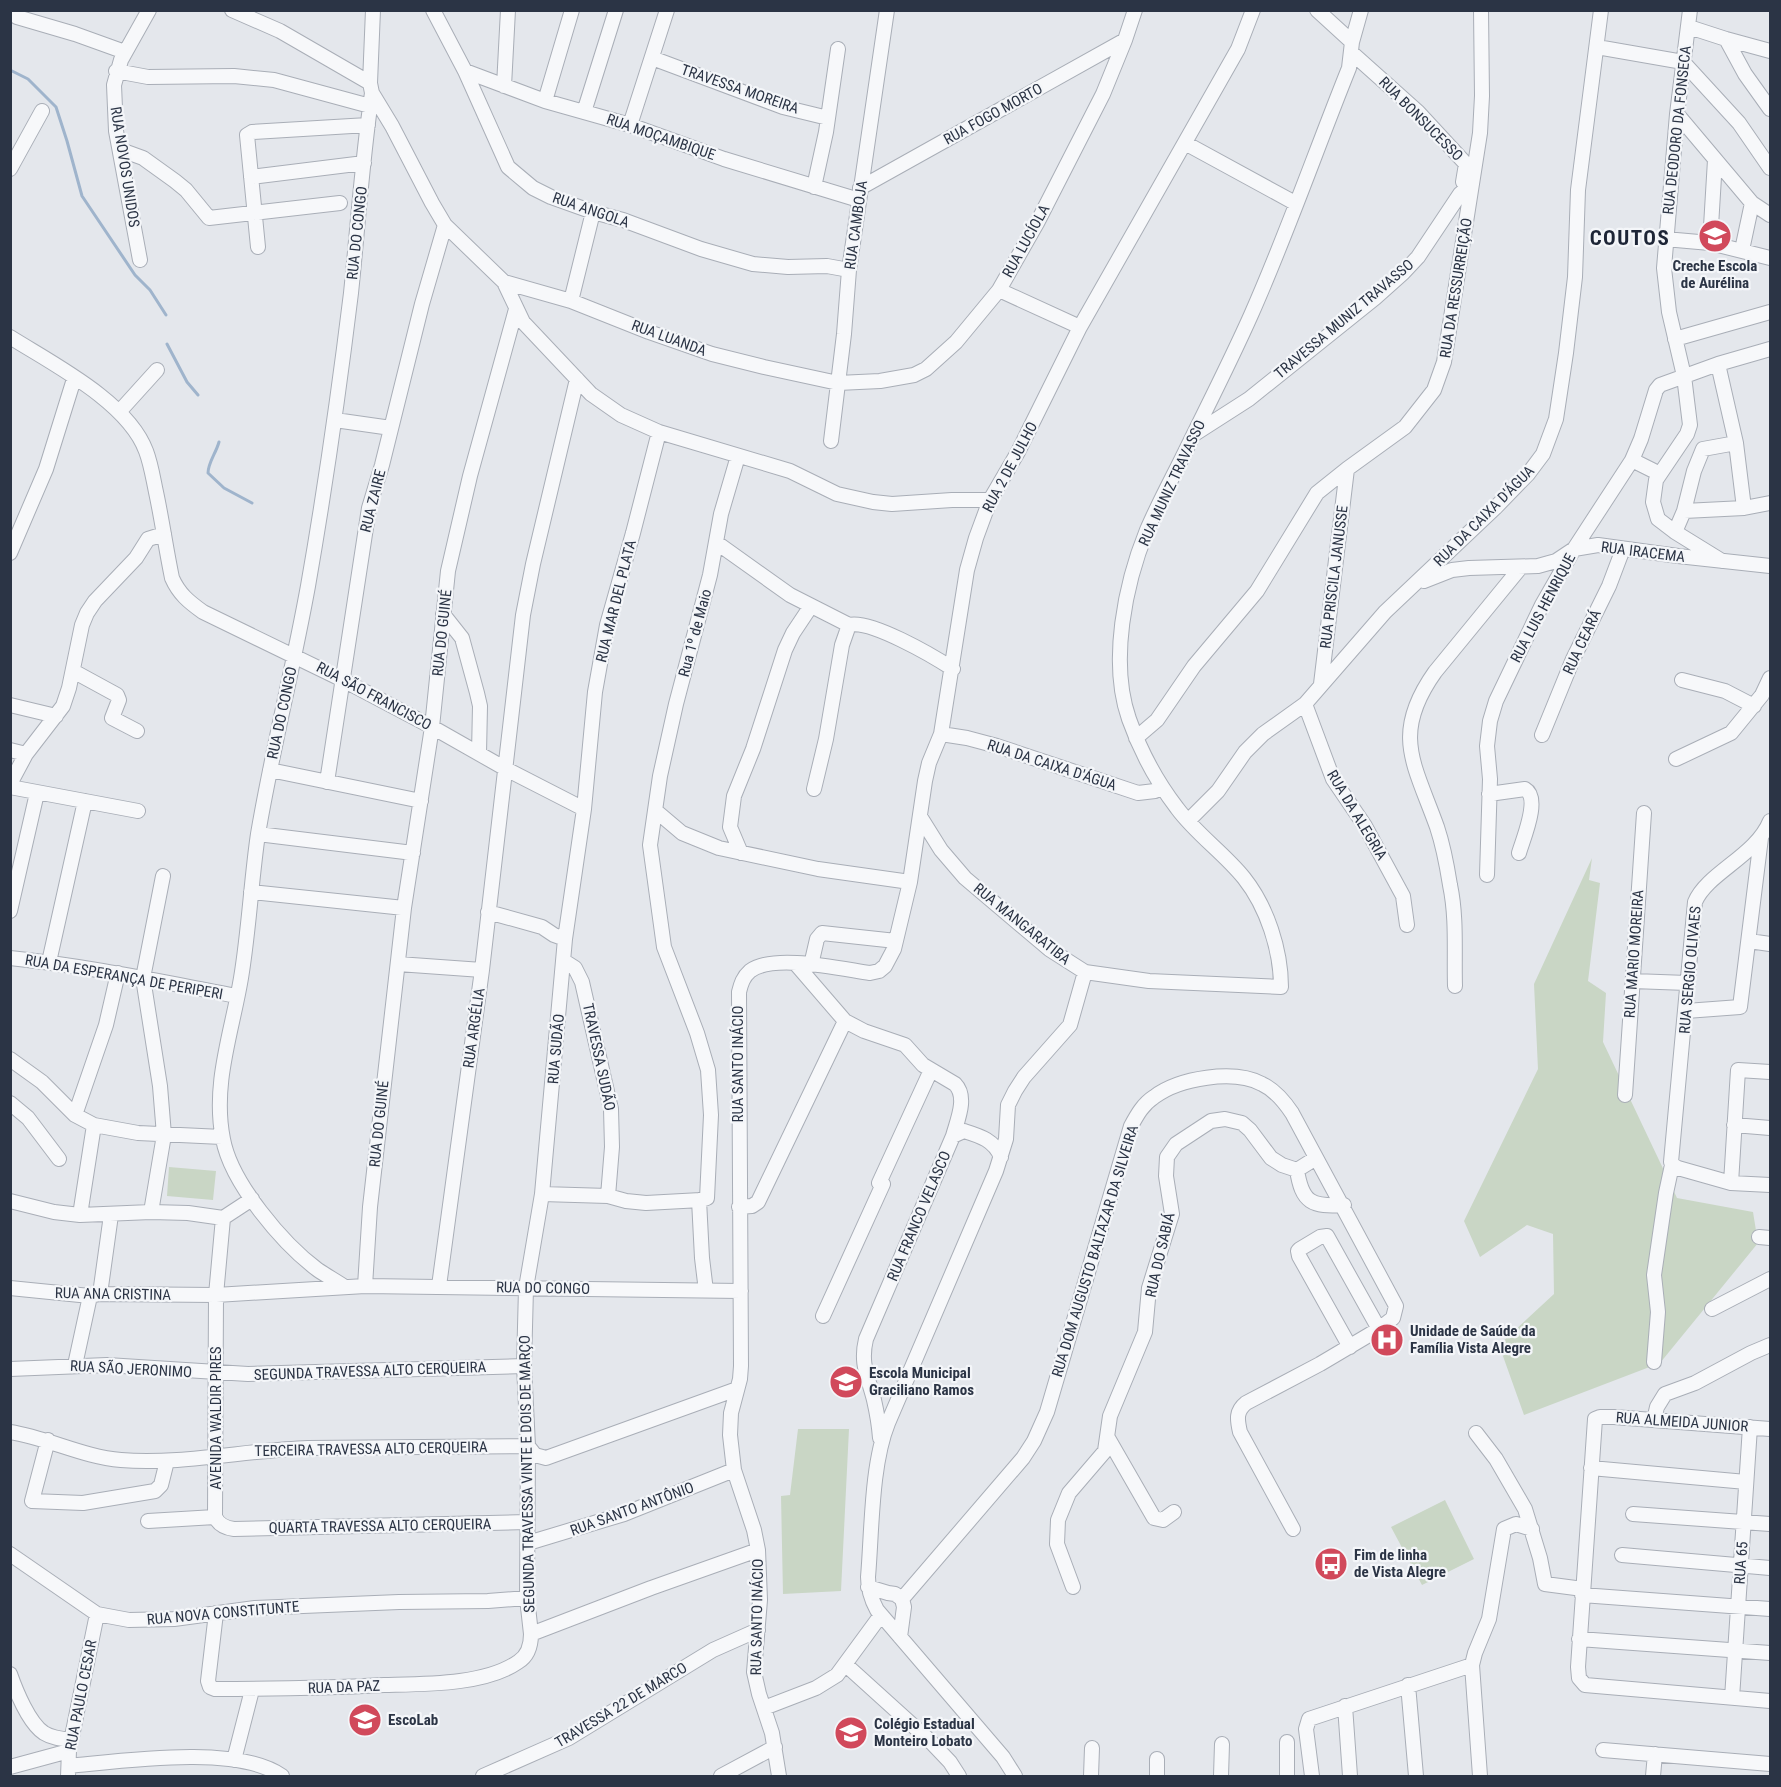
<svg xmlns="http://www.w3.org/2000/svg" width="1781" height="1787" font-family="'Roboto Condensed',sans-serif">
  <rect width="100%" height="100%" fill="#e4e7ec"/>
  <path fill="#c9d6c5" d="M1592,858L1589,880L1600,883L1588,981L1606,993L1603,1042L1677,1198L1753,1212L1758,1243L1660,1363L1524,1415L1499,1345L1554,1294L1553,1234L1527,1225L1480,1257L1464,1221L1538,1069L1534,984Z
    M169,1167L216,1171L213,1200L167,1196Z
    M798,1429H849L841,1591L783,1594L781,1496L790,1495Z
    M1445,1500L1474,1559L1422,1585L1391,1527Z"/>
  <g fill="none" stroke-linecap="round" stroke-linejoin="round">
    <path stroke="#9fb4cc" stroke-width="3" d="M10,70L28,79L56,107L67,141L82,196L135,275L150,290L166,315
      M167,344L187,382L198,395
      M219,442C216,453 208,463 208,473L224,488L252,503"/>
    <defs>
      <path id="minor" d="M15,10L17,17L75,34L125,52
        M232,10L280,31L370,83L372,93C362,159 358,226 351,293C339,391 325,489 308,586C293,669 272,751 258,834C251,882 249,930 241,978C232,1032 212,1084 223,1139C231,1183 283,1244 318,1270C327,1276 336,1281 345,1287
        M433,10L465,71L508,167L533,188L551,197L593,212L623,220L701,249L753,264L788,267L827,266L849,270
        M1317,10L1352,42
        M1690,10L1677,114L1664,268L1669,312L1684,376L1690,425L1687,434L1656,480L1653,502L1658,519L1675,532L1722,561
        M1689,27L1726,39L1770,51
        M1726,39L1745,74L1770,109
        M1597,47L1683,62L1739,123L1770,168
        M1352,53L1418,112L1466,164L1463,182
        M652,58L783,107L828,118
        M116,71L148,77L234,76L274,80L370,106
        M465,71L545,101L630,125L724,159L859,200
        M370,83L373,10
        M504,86L508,10
        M372,93L392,126L432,203L445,225L504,282L523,322L591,394L621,415L659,432L790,471L837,494L873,502L892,504L952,500H990
        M545,101L572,10
        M584,112L616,10
        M1677,114L1752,203L1770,215
        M630,125L667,10
        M1185,143L1295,203
        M121,150L143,158L175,181L186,190L209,218L340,203
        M10,169L42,111
        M251,177L364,163
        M814,187L826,132L838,49
        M860,188L1125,40
        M1665,239L1710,243L1770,258
        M1710,243L1715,160
        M258,247L247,135L252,132L368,125
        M1742,250L1752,203
        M140,260L116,131L114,85L121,60L149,10
        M504,282L571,301L649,332L712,354L764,367L838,383L880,381L914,375L926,369L956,342L999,290L1037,223L1103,94L1125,40L1135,10
        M999,290L1080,327
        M571,301L593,212
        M10,337C53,364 128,402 146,451C151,464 153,478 156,492C162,520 166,549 172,578C179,594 189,602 203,612L343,680L432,727L506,769L584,809
        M1675,339L1770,312
        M1718,364L1736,443L1744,508
        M119,412L157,370
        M335,420L391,428
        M659,432L633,533L607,625L595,692L584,809L565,939L542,1194L526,1288L524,1366L528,1446L527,1598L531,1634L651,1588L758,1550
        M1196,433L1249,399L1375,298L1403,273L1418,257L1460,194L1472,184
        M831,441L844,334L849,270L887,10
        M1632,460L1660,474
        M1684,511L1744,508L1770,503
        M1675,532L1684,511L1694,471L1703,449L1736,443
        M717,543L790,595L849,625
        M10,553L46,469L74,379
        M1424,581L1452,570L1469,568L1538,566L1556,561L1574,549L1598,545L1678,556L1770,566
        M443,614L462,638L477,693L480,706L479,753
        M73,671L117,695L119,700L112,718L137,731
        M1682,680L1725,691L1754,706
        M1321,684L1347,469
        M1305,704L1333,779L1365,826L1403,896L1407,925
        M10,705L56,716
        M941,734L967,738L997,746L1138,793L1155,791L1162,787
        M1542,735L1573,659L1609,586L1623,549
        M1136,738L1157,720L1194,666L1257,591L1317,493L1347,469L1405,427L1434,390L1444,362L1480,133L1482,96L1481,10
        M10,750L26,754
        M1676,759L1731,733L1762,695L1770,678
        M270,770L421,801
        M327,782L369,508L382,465L422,304L445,225
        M10,784L26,754L63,706L69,688L82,625L87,613L95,601L136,558L148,539L164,534
        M10,787L138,811
        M814,789L826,739L842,645L849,625C870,619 933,656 953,669
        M1489,794L1525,789C1541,798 1523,839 1519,853
        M656,811L682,833L719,848L818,869L910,882
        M921,818L941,850L965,878L1049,949L1085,972L1149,981L1281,987C1281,950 1267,907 1244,878C1224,853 1196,834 1177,808C1157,782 1140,750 1129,719C1109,662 1125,584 1147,530C1159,502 1174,475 1187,448C1209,403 1231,360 1251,315C1287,234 1316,150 1349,68L1352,42L1361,10
        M1188,821L1218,791L1245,752L1263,734L1305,704L1385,612L1495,508L1528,474L1543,454L1556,419L1566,353L1575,277L1578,190L1601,10
        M1770,821C1756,856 1707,873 1695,902L1671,1162L1673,1165L1678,1168L1731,1183L1770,1185
        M258,834L413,853
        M741,853L730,827L734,796L753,749L785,650L793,633L811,606
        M1487,875L1490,779L1487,746L1490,721L1496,701L1542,605L1574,549L1632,460L1641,439L1656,390L1660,385L1718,364L1770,349
        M251,892L404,908
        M10,911L37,793
        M488,912L542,927L554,935L565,939
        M1749,941L1770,944
        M10,958C87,966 162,982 237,996
        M564,961L575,968L582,982L611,1109L612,1147L608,1196
        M49,962L85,801
        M795,963L845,1021L864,1031L905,1045L923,1065L955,1084C968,1097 957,1121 953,1136L866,1339C860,1364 868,1376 874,1400C877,1413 879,1425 880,1438
        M398,964L482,970
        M811,965L817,939L822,933L896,941
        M1633,981L1687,983
        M1455,986C1454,953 1457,918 1450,885C1447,866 1443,845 1437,827C1414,763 1391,734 1435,672L1521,567
        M1686,1011L1740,1007L1761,838
        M10,1059L42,1082L75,1115L94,1125L138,1133L222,1137
        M1625,1095L1644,813
        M10,1103L28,1118L59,1159
        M75,1115L106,1025L118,973
        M1734,1125L1770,1128
        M953,1136L964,1131C980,1136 994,1140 1001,1157
        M1297,1170C1302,1203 1312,1207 1344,1205
        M879,1183L931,1070
        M1731,1183L1738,1070L1770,1072
        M542,1194L608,1196L626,1201L646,1203L701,1200L707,1198L711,1115L708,1070L697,1033L664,947L650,845L660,776L676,704L710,575L721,514L738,456
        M699,1200L702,1258L706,1291
        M10,1201L54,1212L80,1215L151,1212L188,1213L223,1218
        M739,1207L752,1206L758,1202L845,1021
        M151,1212L164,1135L160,1086L143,978L163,876
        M80,1215L94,1125
        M223,1218L216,1295L215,1517C219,1525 225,1528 234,1529L527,1522
        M223,1218L252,1199
        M1759,1237L1770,1238
        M365,1286L370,1207L404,908L432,727L448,571L470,476L516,309
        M439,1286L482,970L523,615L533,564L577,379
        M10,1288L90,1296L100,1294L216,1295L365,1286L741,1291
        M100,1294L111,1215
        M1712,1309L1770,1279
        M823,1316L883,1184
        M1350,1347L1299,1256L1298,1251L1300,1249L1320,1237L1327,1236L1379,1329
        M1654,1362L1658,1312L1654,1275L1666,1193L1672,1165
        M75,1365L90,1296
        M10,1369L107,1365L248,1374L524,1366
        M1654,1420L1657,1407L1665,1394L1695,1383L1751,1353L1770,1345
        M1770,1429L1614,1417H1600L1595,1419L1578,1667L1579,1678L1585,1685L1770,1701
        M10,1432C48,1438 83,1457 121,1460C181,1465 247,1450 308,1448L528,1446L535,1455L546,1458L737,1389
        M1476,1433L1496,1459L1525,1509L1540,1558L1545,1584L1583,1589
        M1108,1438L1154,1518L1163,1520L1174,1512
        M48,1440L32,1501L83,1503L155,1491L161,1485L167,1461
        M1591,1468L1746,1482
        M1633,1514L1770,1524
        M148,1521L215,1517
        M528,1543L624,1514L734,1470
        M10,1554L97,1614L129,1620L174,1619L255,1608L399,1602L488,1601L527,1598
        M1622,1555L1770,1568
        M868,1587L888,1593L895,1594L902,1599L904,1607L900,1637
        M1073,1587L1057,1544L1058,1520L1069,1493L1105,1451L1110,1416L1145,1332L1149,1288L1172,1214L1166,1176L1167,1157L1176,1144L1211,1121L1225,1119L1242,1123L1250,1130L1271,1158L1282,1165L1297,1170L1316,1158
        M1582,1595L1770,1609
        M902,1599L1023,1458L1034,1441L1047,1412L1131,1126C1137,1115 1143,1104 1154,1097C1179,1078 1234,1069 1262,1084C1275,1090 1284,1101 1292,1113L1396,1306L1393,1318L1379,1329L1320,1364L1246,1403C1236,1411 1237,1419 1240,1432L1293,1529
        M216,1613L208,1681L210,1687L215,1689C272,1689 328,1688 384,1685C424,1684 485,1685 518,1662C528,1656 531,1645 531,1634
        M1579,1639L1770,1653
        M846,1665L930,1741L950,1762L959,1776
        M10,1674C16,1691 29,1723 44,1733C52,1738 62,1739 71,1740
        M1408,1685L1416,1776
        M1732,1698L1750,1427
        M1345,1706L1350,1776
        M764,1708L816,1688L837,1675L881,1615
        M1287,1742V1776
        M1603,1750L1770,1764
        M234,1760L252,1690
        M69,1766C123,1761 237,1744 282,1776
        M10,1767L69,1751
        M68,1776L69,1751L97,1614
        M483,1776L569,1738L713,1650L758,1630
        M721,1776L775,1747
        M779,1776L772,1733L759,1694L754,1672L760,1600L758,1550L754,1530L734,1470L730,1435L731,1413L740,1379L741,1366L739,992C741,984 743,977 750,971C773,953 842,969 870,973L879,971L885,966L894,949L910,882L925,781L929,763L941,734L967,570L976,538L990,500L1018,452L1080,327L1238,49L1253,10
        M1015,1776L1003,1757L877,1610C871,1599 868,1590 868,1577C872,1531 871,1465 888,1423L996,1171L1006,1139L1008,1105L1015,1091L1024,1077L1070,1025L1085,972
        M1091,1776L1092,1748
        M1157,1776V1759
        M1221,1776L1222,1744
        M1312,1776L1306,1729L1309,1719L1472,1665
        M1480,1776L1472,1665L1475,1653L1489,1619L1504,1529L1516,1524L1532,1529
        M1653,1776L1655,1754"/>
    </defs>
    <use href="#minor" stroke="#a9aeb7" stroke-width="16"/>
    <use href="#minor" stroke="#f7f8fa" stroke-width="14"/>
  </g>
  <defs>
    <symbol id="school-disc" viewBox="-11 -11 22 22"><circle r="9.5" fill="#d1495b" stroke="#f4f6f9"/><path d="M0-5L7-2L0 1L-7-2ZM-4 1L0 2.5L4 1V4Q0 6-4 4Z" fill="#fff"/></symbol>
    <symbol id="hospital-disc" viewBox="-11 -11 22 22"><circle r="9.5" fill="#d1495b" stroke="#f4f6f9"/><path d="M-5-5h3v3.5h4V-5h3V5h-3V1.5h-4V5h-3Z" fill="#fff"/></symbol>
    <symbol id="bus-disc" viewBox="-11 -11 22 22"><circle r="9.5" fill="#d1495b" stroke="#f4f6f9"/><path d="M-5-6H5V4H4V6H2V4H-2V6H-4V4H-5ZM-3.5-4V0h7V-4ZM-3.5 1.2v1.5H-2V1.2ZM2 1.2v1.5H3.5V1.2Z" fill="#fff"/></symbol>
    <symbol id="university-disc" viewBox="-11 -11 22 22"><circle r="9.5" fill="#d1495b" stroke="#f4f6f9"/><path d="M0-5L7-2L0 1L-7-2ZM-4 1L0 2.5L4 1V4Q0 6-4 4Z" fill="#fff"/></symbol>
  </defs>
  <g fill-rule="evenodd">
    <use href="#school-disc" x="1696" y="217" width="38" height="38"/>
    <use href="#hospital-disc" x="1368" y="1321" width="38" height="38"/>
    <use href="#school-disc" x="827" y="1363" width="38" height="38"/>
    <use href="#bus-disc" x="1312" y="1545" width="38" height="38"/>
    <use href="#university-disc" x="346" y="1701" width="38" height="38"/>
    <use href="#school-disc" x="832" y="1714" width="38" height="38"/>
  </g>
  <g text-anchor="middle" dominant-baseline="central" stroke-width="4.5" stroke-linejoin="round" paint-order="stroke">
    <g font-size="15" fill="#2b3445" stroke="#f4f6f9">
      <text transform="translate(740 89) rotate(19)">TRAVESSA MOREIRA</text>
      <text transform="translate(993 114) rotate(-29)">RUA FOGO MORTO</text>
      <text transform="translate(1421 119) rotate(45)">RUA BONSUCESSO</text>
      <text transform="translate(1677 130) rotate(-84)">RUA DEODORO DA FONSECA</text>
      <text transform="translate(661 137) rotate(19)">RUA MOÇAMBIQUE</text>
      <text transform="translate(125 167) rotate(81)">RUA NOVOS UNIDOS</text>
      <text transform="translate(591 210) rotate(19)">RUA ANGOLA</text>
      <text transform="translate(856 225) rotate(-82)">RUA CAMBOJA</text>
      <text transform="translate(357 233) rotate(-84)">RUA DO CONGO</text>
      <text transform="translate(1026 241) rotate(-61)">RUA LUCÍOLA</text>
      <text transform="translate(1456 288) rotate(-81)">RUA DA RESSURREIÇÃO</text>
      <text transform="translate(1344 319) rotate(-40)">TRAVESSA MUNIZ TRAVASSO</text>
      <text transform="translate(669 338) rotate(20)">RUA LUANDA</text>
      <text transform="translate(1010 467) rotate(-62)">RUA 2 DE JULHO</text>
      <text transform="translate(1172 483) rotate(-65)">RUA MUNIZ TRAVASSO</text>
      <text transform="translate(373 501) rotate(-76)">RUA ZAIRE</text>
      <text transform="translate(1484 516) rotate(-45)">RUA DA CAIXA D'ÁGUA</text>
      <text transform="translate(1643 552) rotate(7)">RUA IRACEMA</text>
      <text transform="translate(1334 577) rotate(-83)">RUA PRISCILA JANUSSE</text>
      <text transform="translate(616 601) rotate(-76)">RUA MAR DEL PLATA</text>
      <text transform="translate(1543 608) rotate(-62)">RUA LUIS HENRIQUE</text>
      <text transform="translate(442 633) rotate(-84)">RUA DO GUINÉ</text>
      <text transform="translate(695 633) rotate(-75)">Rua 1º de Maio</text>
      <text transform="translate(1582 642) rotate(-65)">RUA CEARÁ</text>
      <text transform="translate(374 696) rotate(28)">RUA SÃO FRANCISCO</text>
      <text transform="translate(282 713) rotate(-78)">RUA DO CONGO</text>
      <text transform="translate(1052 765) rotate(18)">RUA DA CAIXA D'ÁGUA</text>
      <text transform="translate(1357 815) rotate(59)">RUA DA ALEGRIA</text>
      <text transform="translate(1022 924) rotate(39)">RUA MANGARATIBA</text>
      <text transform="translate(1634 954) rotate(-86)">RUA MARIO MOREIRA</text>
      <text transform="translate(1690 970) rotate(-85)">RUA SERGIO OLIVAES</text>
      <text transform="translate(124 977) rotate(10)">RUA DA ESPERANÇA DE PERIPERI</text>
      <text transform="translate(474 1028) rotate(-82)">RUA ARGÉLIA</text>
      <text transform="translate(556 1049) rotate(-85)">RUA SUDÃO</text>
      <text transform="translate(599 1057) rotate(78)">TRAVESSA SUDÃO</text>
      <text transform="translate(738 1064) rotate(-90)">RUA SANTO INÁCIO</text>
      <text transform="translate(379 1124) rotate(-84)">RUA DO GUINÉ</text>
      <text transform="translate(919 1216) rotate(-67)">RUA FRANCO VELASCO</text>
      <text transform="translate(1095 1251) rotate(-73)">RUA DOM AUGUSTO BALTAZAR DA SILVEIRA</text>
      <text transform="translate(1160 1255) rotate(-77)">RUA DO SABIÁ</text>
      <text transform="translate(543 1288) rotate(1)">RUA DO CONGO</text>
      <text transform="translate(113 1294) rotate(1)">RUA ANA CRISTINA</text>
      <text transform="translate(131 1369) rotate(3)">RUA SÃO JERONIMO</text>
      <text transform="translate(370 1371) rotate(-2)">SEGUNDA TRAVESSA ALTO CERQUEIRA</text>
      <text transform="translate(216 1418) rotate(-90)">AVENIDA WALDIR PIRES</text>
      <text transform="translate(1682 1422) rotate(4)">RUA ALMEIDA JUNIOR</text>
      <text transform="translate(371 1449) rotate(-1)">TERCEIRA TRAVESSA ALTO CERQUEIRA</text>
      <text transform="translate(527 1474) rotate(-91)">SEGUNDA TRAVESSA VINTE E DOIS DE MARÇO</text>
      <text transform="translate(632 1509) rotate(-20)">RUA SANTO ANTÔNIO</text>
      <text transform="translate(380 1526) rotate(-1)">QUARTA TRAVESSA ALTO CERQUEIRA</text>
      <text transform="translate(1741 1563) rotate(-86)">RUA 65</text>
      <text transform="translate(223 1613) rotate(-5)">RUA NOVA CONSTITUNTE</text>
      <text transform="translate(757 1617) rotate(-89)">RUA SANTO INÁCIO</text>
      <text transform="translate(344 1687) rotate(-2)">RUA DA PAZ</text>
      <text transform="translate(81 1695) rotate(-79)">RUA PAULO CESAR</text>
      <text transform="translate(621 1705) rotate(-31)">TRAVESSA 22 DE MARCO</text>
    </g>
    <g font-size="15" font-weight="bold" fill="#2b3445" stroke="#f4f6f9" text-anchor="start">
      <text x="1715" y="266" text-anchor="middle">Creche Escola<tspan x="1715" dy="17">de Aurélina</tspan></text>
      <text x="1410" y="1331">Unidade de Saúde da<tspan x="1410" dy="17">Família Vista Alegre</tspan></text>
      <text x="869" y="1373">Escola Municipal<tspan x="869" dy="17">Graciliano Ramos</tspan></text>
      <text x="1354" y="1555">Fim de linha<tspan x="1354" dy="17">de Vista Alegre</tspan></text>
      <text x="388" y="1720">EscoLab</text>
      <text x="874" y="1724">Colégio Estadual<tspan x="874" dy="17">Monteiro Lobato</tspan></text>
    </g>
    <g font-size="21" font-weight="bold" letter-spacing="1.5" fill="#1d2536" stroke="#f4f6f9">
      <text x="1630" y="238">COUTOS</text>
    </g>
  </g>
  <rect width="1781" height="1787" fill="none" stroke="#2b3445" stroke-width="24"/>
</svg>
